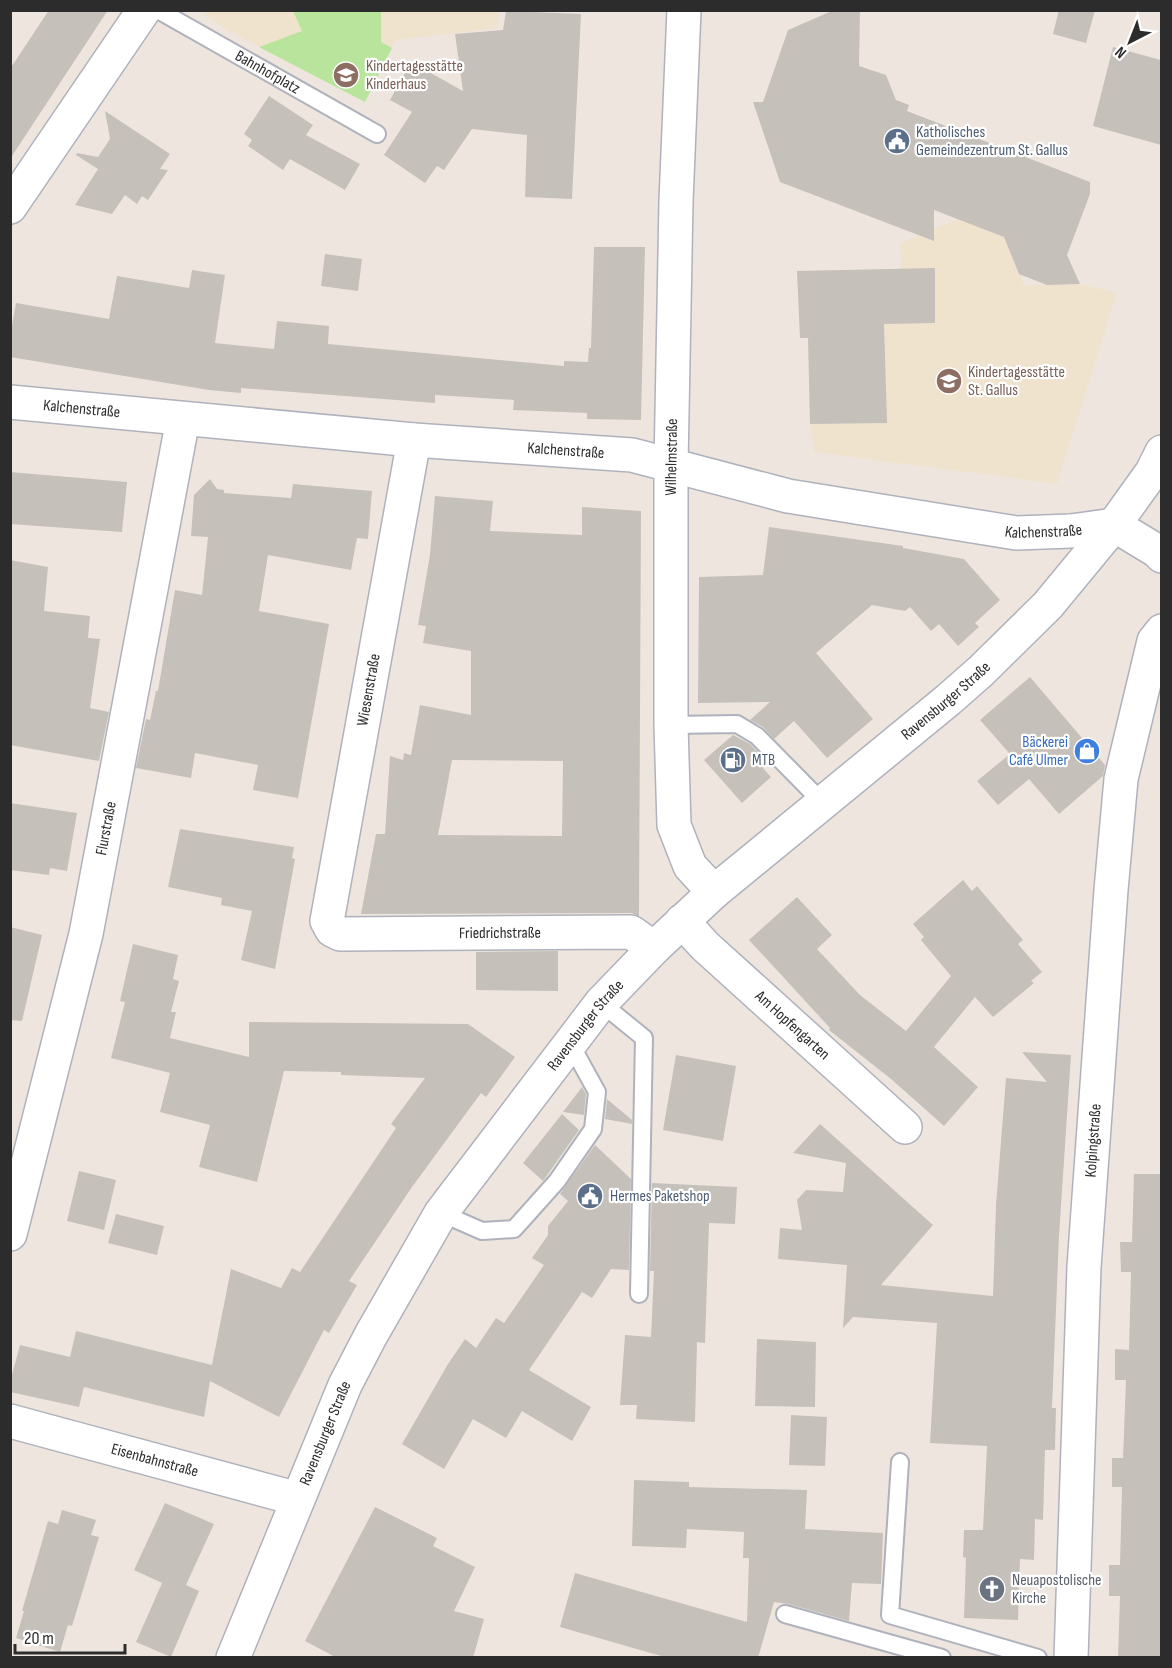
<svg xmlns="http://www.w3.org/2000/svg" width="1172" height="1668" font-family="'Sofia Sans Condensed',sans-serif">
  <rect width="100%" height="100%" fill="#eee6de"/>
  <path fill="#efe3ce" d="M200,11H500L497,28L396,40L365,102L225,29Z
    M958,219L1004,237L1024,285L1080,284L1117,293L1057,484L814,452L810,424L808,338H800L797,271L901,269L900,243Z"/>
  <path fill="#b8e49b" d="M381,11V42L392,48L365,102L259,47L302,31L293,11Z"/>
  <path fill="#c6c0bb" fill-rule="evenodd" d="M49,10H108L10,159V69Z
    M834,10H860L859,66L886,75L896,100L909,105L907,111L1090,182V194L1067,255L1080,284L1047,285L1019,274L1004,237L934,210V241L780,182L753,102H763L788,30Z
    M1059,10H1095L1086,43L1053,34Z
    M506,11L581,14L572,199L525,197L527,135L472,129L444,170L437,166L425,183L384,155L412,112L390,100L411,62L463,91L455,34L503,30Z
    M1113,47L1161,60V145L1093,126Z
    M269,96L313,125L306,135L360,164L345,190L290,159L283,170L248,146L252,140L244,134Z
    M105,111L170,154L160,169L168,170L148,200L142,196L137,204L125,195L112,214L75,205L98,169L76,155L77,153L98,157L110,139Z
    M594,247H645L641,420L587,419V413L513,410L514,400L435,395V403L241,388V393L209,390L10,357V337L16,303L109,319L117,276L189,288L192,270L225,275L215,343L274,349L277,321L329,326L328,344L564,366V361L588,362L589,348H591Z
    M325,254L362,259L358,291L321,286Z
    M935,268V323L884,324L887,423L810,424L808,338H800L797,271Z
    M10,472L127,482L122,532L10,524Z
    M210,479L217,489L224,490V493L291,498L293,484L372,491L368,539L357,538L351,570L268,555L259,611L329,624L298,798L253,790L258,765L195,753L191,778L136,768L146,719L150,720L156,691H158L175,590L202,595L208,537L191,536L194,495Z
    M435,496L493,501L490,531L582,535V507L641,511L639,916L631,913L361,914L376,834H385L390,756L403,760L404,753L411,755L420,705L471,715V651L423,643L426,626L418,625L430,555ZM452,760L563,761L562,836L438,835Z
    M769,527L903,546V548L964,559L1000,600L975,623L979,627L958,646L939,624L931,631L910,607L905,611L872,605L816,653L873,719L827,758L794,721L774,739L763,727L750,720L770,702L698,703L699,577L763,575Z
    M10,560L48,567L44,611L90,616L88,638L100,639L90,708L109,712L99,761L10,745Z
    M1030,677L1105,765L1103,776L1059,814L1029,779L998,805L977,781L1010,754L980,720Z
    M733,735L750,744L759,753L753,757L771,777L742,803L704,760Z
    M10,803L77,813L67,871L50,868L49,875L10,870Z
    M180,829L294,847L292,858L295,859L275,969L241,960L252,911L221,905L222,898L168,887Z
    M963,880L972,891L977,886L1023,940L1018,944L1042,972L1031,981L1034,983L993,1017L975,997L934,1047L978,1087L944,1126L891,1079L829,1030L830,1028L749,940L797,897L832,935L817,949L860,995L906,1031L951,976L921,940L924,937L913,924Z
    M10,927L42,935L22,1021L10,1020Z
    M133,944L178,955L173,979L179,981L171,1012H176L170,1038L249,1057V1022L468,1024L515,1057L486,1097L481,1093L412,1187L349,1281L357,1285L329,1333L324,1330L279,1417L210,1381L204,1417L84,1387L79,1407L10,1392V1382L20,1345L70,1357L76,1331L212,1365L231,1269L281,1288L292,1268L300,1272L396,1128L391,1124L425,1078L341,1075V1072L284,1071L257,1182L199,1167L210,1125L160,1112L170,1073L111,1058L125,1002L120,1001Z
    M558,951V991L476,990V952Z
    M1022,1052L1071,1055L1059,1236L1052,1408H1056L1055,1450H1045L1043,1520L1035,1519L1034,1560L1020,1559L1018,1620L964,1618L966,1558L963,1557L964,1530H983L987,1446L930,1443L937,1323L853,1317L843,1328L847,1265L778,1259L780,1228L802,1230L797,1200L806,1190L843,1192L846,1163L793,1153L820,1124L933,1225L881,1285L993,1296L996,1205L1006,1078L1047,1082Z
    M676,1055L736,1066L723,1141L663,1130Z
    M582,1087L586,1094L584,1115L563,1112Z
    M607,1099L632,1120V1124L605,1119Z
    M562,1114L579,1130L543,1181L523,1163Z
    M595,1145L631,1179L629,1270L611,1269L592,1298L582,1292L529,1370L591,1407L572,1441L522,1411L506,1438L473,1419L444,1469L402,1444L448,1364L465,1339L476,1348L496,1318L504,1323L544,1265L532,1258L548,1235V1226L568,1201L560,1194Z
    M79,1171L116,1180L104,1230L67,1221Z
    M1134,1174H1161V1658H1118L1120,1596H1109V1565H1120L1122,1487H1112V1458H1123L1126,1380H1115V1349L1129,1350L1131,1272H1121L1120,1242H1132Z
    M652,1183L737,1187L735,1224L709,1223L705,1343L697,1342L695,1422L636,1419L637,1405H620L625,1335L651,1337L654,1271H650Z
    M116,1214L164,1226L157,1255L108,1243Z
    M757,1339L816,1342L815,1407L755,1406Z
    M791,1415L827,1417L825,1466L789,1465Z
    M634,1480L689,1482V1487L807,1490L805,1529L883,1533L881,1584L852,1583L849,1621L788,1604L774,1602L758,1658H668L560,1627L575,1573L747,1622L749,1558H743L744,1532L687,1529L686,1548L632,1546Z
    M165,1503L214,1524L186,1585L199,1591L171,1657L136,1642L162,1583L134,1570Z
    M375,1507L437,1538L433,1546L475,1567L454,1611L484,1619L473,1658H337L305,1641Z
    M62,1510L96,1520L91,1535L99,1537L72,1626L68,1625L60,1652L16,1638L24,1611H22L48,1521L58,1524Z"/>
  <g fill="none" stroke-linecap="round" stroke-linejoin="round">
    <defs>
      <g id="lane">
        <path id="s1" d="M158,10L377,134"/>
        <path d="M671,725L737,724L757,736L822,802"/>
        <path d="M601,1003L644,1038L639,1294"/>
        <path d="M441,1213L482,1231L514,1229L557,1181L593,1129L597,1092L570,1043"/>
        <path d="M900,1462L890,1615L1038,1658"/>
        <path d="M785,1614L942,1658"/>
      </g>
      <g id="street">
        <path d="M684,10L676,201L671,466V725L674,825L690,866L714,892"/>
        <path d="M10,207L144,10"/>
        <path id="s2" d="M10,402L414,440L632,455L788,496L1016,533L1071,531L1114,525"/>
        <path id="s3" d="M414,440L327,921L332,930L340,934L631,932L654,948"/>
        <path id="s4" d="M682,921L705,946L905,1127"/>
        <path id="s5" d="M10,1234L86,934L183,419"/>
        <path id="s6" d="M10,1421L298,1499"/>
        <path id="s7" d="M1071,1658L1084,1267L1111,890L1121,779L1154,641L1162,631"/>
      </g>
      <g id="secondary">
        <path d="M1114,525L1157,551L1162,556"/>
        <path id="s8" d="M233,1658L345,1385L371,1335L441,1213L601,1003L654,948L714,892L948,700L981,671L1048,605L1114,525L1152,472L1162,452"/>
      </g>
    </defs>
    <use href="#lane" stroke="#afb2bc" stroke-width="20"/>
    <use href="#street" stroke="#afb2bc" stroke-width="36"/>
    <use href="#secondary" stroke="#afb2bc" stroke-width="36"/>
    <use href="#lane" stroke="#fff" stroke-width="16"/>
    <use href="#street" stroke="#fff" stroke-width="33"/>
    <use href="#secondary" stroke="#fff" stroke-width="33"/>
  </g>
  <defs>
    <symbol id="school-disc" viewBox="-11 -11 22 22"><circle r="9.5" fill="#8d6e63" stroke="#fff"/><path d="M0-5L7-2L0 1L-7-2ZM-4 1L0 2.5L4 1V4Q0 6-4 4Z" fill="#fff"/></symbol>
    <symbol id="civic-disc" viewBox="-11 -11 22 22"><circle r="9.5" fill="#5c6f8a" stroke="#fff"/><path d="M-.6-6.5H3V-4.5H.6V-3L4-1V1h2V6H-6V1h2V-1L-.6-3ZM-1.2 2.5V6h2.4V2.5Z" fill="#fff"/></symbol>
    <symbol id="shop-disc" viewBox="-11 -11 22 22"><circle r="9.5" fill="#3f7fe0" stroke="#fff"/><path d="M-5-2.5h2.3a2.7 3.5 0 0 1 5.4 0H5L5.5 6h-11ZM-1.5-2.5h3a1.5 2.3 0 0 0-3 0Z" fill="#fff"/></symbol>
    <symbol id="fuel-disc" viewBox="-11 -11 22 22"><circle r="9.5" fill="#5c6f8a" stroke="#fff"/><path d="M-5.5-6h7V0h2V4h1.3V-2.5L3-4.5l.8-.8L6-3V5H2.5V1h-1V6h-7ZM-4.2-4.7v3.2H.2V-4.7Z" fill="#fff"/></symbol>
    <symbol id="church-disc" viewBox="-11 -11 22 22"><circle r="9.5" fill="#6b7280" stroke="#fff"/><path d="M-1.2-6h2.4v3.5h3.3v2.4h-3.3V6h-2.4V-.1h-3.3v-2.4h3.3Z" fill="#fff"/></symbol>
  </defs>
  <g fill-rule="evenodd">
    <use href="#school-disc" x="331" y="60" width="30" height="30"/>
    <use href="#civic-disc" x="882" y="126" width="30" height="30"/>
    <use href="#school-disc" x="934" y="366" width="30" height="30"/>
    <use href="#shop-disc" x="1072" y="736" width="30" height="30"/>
    <use href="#fuel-disc" x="718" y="745" width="30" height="30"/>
    <use href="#civic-disc" x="575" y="1181" width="30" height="30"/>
    <use href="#church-disc" x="977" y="1574" width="30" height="30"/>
  </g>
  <g text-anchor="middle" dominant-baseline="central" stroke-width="4.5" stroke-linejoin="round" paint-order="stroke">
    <g font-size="16" fill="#785e54" stroke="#fff" text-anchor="start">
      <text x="366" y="66">Kindertagesstätte<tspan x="366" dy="18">Kinderhaus</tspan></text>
      <text x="968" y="372">Kindertagesstätte<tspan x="968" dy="18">St. Gallus</tspan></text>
    </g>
    <g font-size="16" fill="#2c2c2c" stroke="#fff">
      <text stroke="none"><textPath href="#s1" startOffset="126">Bahnhofplatz</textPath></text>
      <text stroke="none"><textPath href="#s2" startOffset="72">Kalchenstraße</textPath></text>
      <text stroke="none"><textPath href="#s2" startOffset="558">Kalchenstraße</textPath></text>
      <text transform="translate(672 457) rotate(-89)">Wilhelmstraße</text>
      <text stroke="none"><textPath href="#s2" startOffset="1044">Kalchenstraße</textPath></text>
      <text transform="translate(369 690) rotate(-80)">Wiesenstraße</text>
      <text stroke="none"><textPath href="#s8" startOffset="1215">Ravensburger Straße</textPath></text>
      <text stroke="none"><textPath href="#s5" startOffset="417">Flurstraße</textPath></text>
      <text stroke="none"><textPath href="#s3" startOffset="668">Friedrichstraße</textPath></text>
      <text stroke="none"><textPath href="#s8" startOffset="729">Ravensburger Straße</textPath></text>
      <text stroke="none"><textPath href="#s4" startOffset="152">Am Hopfengarten</textPath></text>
      <text stroke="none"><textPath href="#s7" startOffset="518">Kolpingstraße</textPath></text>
      <text stroke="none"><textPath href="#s8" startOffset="243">Ravensburger Straße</textPath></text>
      <text stroke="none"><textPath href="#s6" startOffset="150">Eisenbahnstraße</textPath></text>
    </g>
    <g font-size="16" fill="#4e5e75" stroke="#fff" text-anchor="start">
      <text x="916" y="132">Katholisches<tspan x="916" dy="18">Gemeindezentrum St. Gallus</tspan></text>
      <text x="752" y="760">MTB</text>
      <text x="610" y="1196">Hermes Paketshop</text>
    </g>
    <g font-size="16" fill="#366cbe" stroke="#fff" text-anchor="end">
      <text x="1068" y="742">Bäckerei<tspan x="1068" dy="18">Café Ulmer</tspan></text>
    </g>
    <g font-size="16" fill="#5b616d" stroke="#fff" text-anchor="start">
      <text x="1012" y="1580">Neuapostolische<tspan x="1012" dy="18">Kirche</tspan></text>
    </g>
  </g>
  <rect width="1172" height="1668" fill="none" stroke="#2c2c2c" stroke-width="24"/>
  <g transform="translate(1130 42) rotate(222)" stroke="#ffffff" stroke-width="4.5" paint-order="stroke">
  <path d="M0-4.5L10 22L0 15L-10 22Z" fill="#2c2c2c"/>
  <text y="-9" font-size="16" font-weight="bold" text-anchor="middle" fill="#2c2c2c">N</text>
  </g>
  <path d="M15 1644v9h110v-9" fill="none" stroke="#2c2c2c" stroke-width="3"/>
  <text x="24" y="1644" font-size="18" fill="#2c2c2c" stroke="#ffffff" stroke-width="4.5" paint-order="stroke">20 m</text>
</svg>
